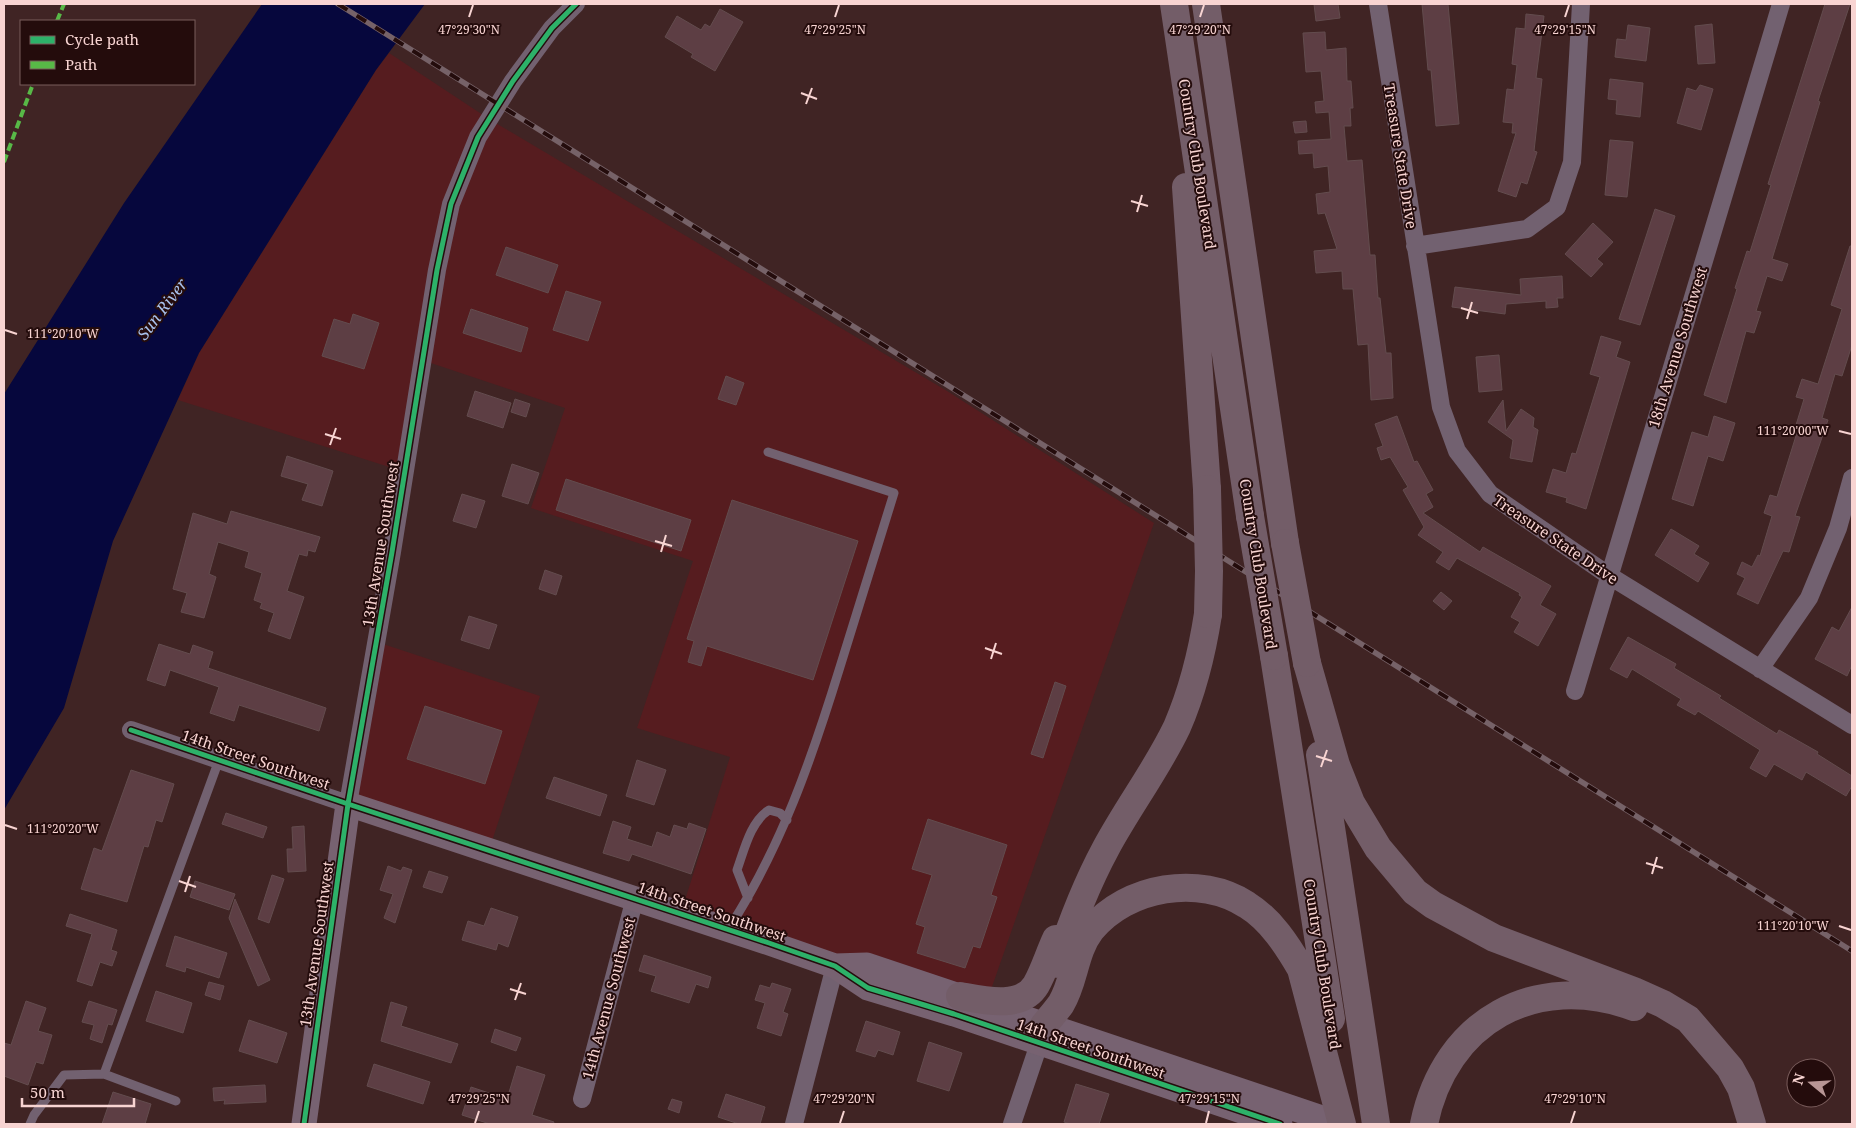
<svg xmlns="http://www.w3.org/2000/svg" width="1856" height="1128" font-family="'Noto Serif',serif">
  <rect width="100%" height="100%" fill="#402424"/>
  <path fill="#561c1f" d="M389,53L489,119L947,391L1154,523L987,1001L681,913L730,757L637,728L693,561L531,508L565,408L422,360L405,472L178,400L199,353L376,70Z
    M377,642L540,696L489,850L348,804Z"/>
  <path fill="#06073d" d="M262,4H425L376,70L199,353L113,541L64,708L4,810V394L124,203Z"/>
  <path fill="#5d3e44" stroke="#634c4e" d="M1314,4H1338L1340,18L1316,21Z
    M1422,4H1448L1459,124L1436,126L1431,70H1428Z
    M1825,4H1850L1818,101L1820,102L1772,259L1788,264L1782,281L1767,276L1756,311L1761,312L1754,333L1746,331L1726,403L1704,395L1737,289L1735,288L1747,251L1750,252L1771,185L1768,184Z
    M720,9L743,22L715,71L691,57L693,54L665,37L677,16L701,30L705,24L710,27Z
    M1526,14L1544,16L1536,78L1542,79L1534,151L1537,152L1527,184L1521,182L1516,197L1498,191L1516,133H1512L1513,123L1503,122L1507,89L1514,90L1517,65L1512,64L1516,28L1525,29Z
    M1712,24L1715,63L1698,64L1695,26Z
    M1628,25L1650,28L1646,61L1615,57L1617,39L1626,40Z
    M1325,32L1326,50L1346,48L1347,81H1351L1353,108H1350L1351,126H1344L1347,161L1362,160L1370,255H1375L1378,298H1380L1386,353H1391L1393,398L1371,400L1368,344L1358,345L1353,289H1343L1342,271L1316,273L1314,251L1337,249L1325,213L1318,214L1316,194L1330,192L1328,166L1314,168L1313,153L1299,154L1298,141L1331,139L1329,112L1316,113L1315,102L1324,101L1321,71L1306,72L1303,33Z
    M1610,79L1643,83L1640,117L1616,114L1617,100L1608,99Z
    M1700,85L1713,89L1701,130L1677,123L1687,88L1696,91Z
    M1306,121L1307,132L1295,133L1293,122Z
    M1610,140L1633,142L1627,197L1605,195Z
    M1655,209L1675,216L1640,325L1619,319Z
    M1593,223L1613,242L1597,259L1603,264L1591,277L1565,254Z
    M1850,246H1852V345L1842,376L1835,374L1822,418L1828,420L1795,516L1800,517L1789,552L1783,551L1758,604L1737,594L1745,578L1737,574L1742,562L1752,567L1758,555L1760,556L1772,516L1764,513L1770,495L1777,497L1799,426L1796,425L1804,399L1796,397L1802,379L1818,384L1842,309L1831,305Z
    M506,247L558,265L548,293L496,275Z
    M1562,276L1563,298H1557L1558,307L1546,308V301L1506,304L1505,314L1452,307L1455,287L1521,295L1520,279Z
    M566,291L601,302L588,341L553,330Z
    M471,309L528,328L521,352L463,333Z
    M353,314L379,323L364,369L322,356L334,319L350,324Z
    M1601,336L1621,342L1616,357L1630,362L1586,509L1566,502L1567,498L1546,492L1553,469L1566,473L1572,453L1576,454L1600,377L1590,374Z
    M1499,355L1502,390L1479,392L1476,357Z
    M726,376L744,383L736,405L718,399Z
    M475,391L511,403L503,428L467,416Z
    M515,399L530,404L526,417L511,412Z
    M1503,400L1506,431L1521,409L1534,418L1533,427L1538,430L1532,462L1510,458L1513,440L1488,422Z
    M1397,416L1414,462L1417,461L1433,490L1426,494L1433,507L1423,513L1480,552L1483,547L1551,586L1540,605L1556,614L1538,646L1514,632L1520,622L1511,617L1522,597L1519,595L1520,593L1457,558L1449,570L1436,562L1443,552L1418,535L1424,527L1403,490L1408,487L1390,457L1381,460L1377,448L1383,446L1375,424Z
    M1714,416L1735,423L1723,461L1708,456L1693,506L1672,499L1692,432L1708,437Z
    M287,456L333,471L322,506L302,500L308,484L281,476Z
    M512,464L539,473L528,504L502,496Z
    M566,479L691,520L681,551L556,510Z
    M462,494L485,501L476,528L453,521Z
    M732,500L858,541L813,680L707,646L701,666L688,662L694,641L687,639Z
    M231,511L320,537L315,552L308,550L307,556L299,554L287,591L304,597L290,639L268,631L274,613L260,608L262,603L254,600L262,573L245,567L249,552L218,542L209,574L216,577L204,618L181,612L187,593L173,589L193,513L227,524Z
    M1671,529L1699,546L1694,554L1709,563L1698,582L1655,555Z
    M545,570L562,576L556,595L539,589Z
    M1441,592L1452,601L1444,610L1433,601Z
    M1852,607V665L1847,676L1815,659L1832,627L1839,631Z
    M469,616L497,625L489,649L461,640Z
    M1628,637L1676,664L1674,668L1721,696L1719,698L1777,734L1779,730L1818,752L1817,754L1852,776V786L1846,796L1806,772L1802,780L1774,764L1766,777L1750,768L1760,750L1698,711L1695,715L1677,705L1681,699L1632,669L1627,678L1610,669Z
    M159,644L190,654L193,645L213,652L208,668L326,708L319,731L239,705L234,721L210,713L219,687L170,670L165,686L147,680Z
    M1055,682L1066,686L1043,758L1031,754Z
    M425,706L502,731L485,784L407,759Z
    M637,760L666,770L654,805L626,796Z
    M131,770L174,784L162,822L156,820L148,847L144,846L127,902L81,889L94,848L102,851Z
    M554,777L607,795L600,816L546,798Z
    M226,813L267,827L263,838L222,824Z
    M928,819L1007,845L991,895L997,897L980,948L973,946L965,968L917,953L925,927L916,924L932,875L912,869Z
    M613,821L631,827L627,839L652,847L657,832L670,837L674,825L687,829L689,823L706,829L691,874L632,854L629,861L603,853Z
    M304,826L306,871L288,872L287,849H293L292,827Z
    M388,866L401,871L403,867L412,870L395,923L384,918L393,894L380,890Z
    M429,871L448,877L442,893L423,887Z
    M272,875L284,879L269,923L258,919Z
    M195,881L235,894L229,910L190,897Z
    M235,899L270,980L258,986L229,918Z
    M491,908L518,917L508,947L498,943L496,950L462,940L468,921L484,926Z
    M70,914L117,930L111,950L117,952L112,966L100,962L92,986L77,981L92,934L66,926Z
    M175,936L227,953L219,978L186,967L185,972L166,966Z
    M644,955L711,977L708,988L696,984L689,1003L651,991L656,976L639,971Z
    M209,982L224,986L220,1000L205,995Z
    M772,983L791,989L783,1012L788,1014L781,1036L757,1028L765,1003L755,1000L760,985L770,988Z
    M156,991L192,1003L183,1033L146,1021Z
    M26,1001L46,1008L38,1031L52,1035L43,1064L36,1062L28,1085L4,1076V1043L11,1045Z
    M89,1001L117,1010L112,1025L108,1024L102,1043L90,1039L94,1025L82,1022Z
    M391,1002L407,1007L401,1026L458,1044L451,1063L381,1041Z
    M249,1020L287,1033L277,1063L239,1051Z
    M866,1021L900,1032L893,1055L878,1050L875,1057L856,1051Z
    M495,1029L521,1038L516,1051L491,1042Z
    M929,1042L962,1053L949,1091L917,1081Z
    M374,1064L430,1082L423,1104L367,1086Z
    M517,1066L545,1075L532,1115L554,1122L553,1124H490L462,1115L471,1087L507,1099Z
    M1076,1084L1109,1094L1099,1124H1071L1064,1122Z
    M265,1085L266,1102L224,1104L225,1100L214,1101L213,1088Z
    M113,1092L151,1104L145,1124H102Z
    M726,1094L765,1107L760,1124H739L718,1117Z
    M672,1099L682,1102L679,1113L668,1109Z"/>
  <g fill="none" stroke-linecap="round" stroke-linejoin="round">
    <path stroke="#726170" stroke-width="9" d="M748,898L737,870C744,851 750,822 769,810L780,813L787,820
      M729,928C781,848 812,758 840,667C858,609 876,551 894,493L768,452
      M104,1074L176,1101
      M30,1124L34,1115L64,1075L104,1074L219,760"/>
    <path stroke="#726170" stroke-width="18" d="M1378,4L1441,407L1457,451L1490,494L1608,575L1852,725
      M1415,246L1527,229L1557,207L1572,162L1581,4
      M1760,669L1809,598L1838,528L1852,478
      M1575,691L1781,4
      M131,730L348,804L392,552L437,270L451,204L478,137L513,81L552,28L576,4
      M582,1099L635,898
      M794,1124L835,966
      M1012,1124L1039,1044"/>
    <path stroke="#776271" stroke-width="25" d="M835,966L867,965L1340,1124
      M304,1124L348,804L769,943L835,966L868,988L954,1014L1280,1124"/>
    <path stroke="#735d68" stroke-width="28" d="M1174,4L1250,516
      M1206,4L1285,543
      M1186,187L1207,489
      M1274,656L1331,1019
      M1307,663L1336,765L1351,803L1378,848L1415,892L1433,905L1494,938L1634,991L1663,1004L1688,1019L1730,1068L1741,1088L1752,1124
      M1320,755L1376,1124
      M1058,964C1071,924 1086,885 1106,848C1128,807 1157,769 1177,727C1193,690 1202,653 1208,614
      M960,996C982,1000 1021,1010 1036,985C1044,971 1049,954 1056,939
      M1044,1025C1050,1018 1056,1011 1061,1004C1075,981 1074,952 1091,930C1127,886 1200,874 1247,905C1271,920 1287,945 1301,969L1342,1124
      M1424,1124C1445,1021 1535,971 1634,1007"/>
    <defs>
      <path id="rail" d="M338,4L1852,951"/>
    </defs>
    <use href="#rail" stroke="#766268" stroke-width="5.5"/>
    <use href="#rail" stroke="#240c0c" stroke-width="4" stroke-dasharray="11" stroke-linecap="butt"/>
    <path stroke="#735d68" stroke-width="28" d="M1207,489L1209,571L1208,614
      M1250,516L1274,656
      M1285,543L1307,663"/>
    <path stroke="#58b947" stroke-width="4" stroke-dasharray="8 4" stroke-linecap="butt" d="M57,21L64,4
      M4,162L33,84"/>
    <defs>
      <path id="cycleway" d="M131,730L348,804L769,943L835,966L868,988L954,1014L1280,1124
        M304,1124L348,804L392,552L437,270L451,204L478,137L513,81L552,28L576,4"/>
    </defs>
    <use href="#cycleway" stroke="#240c0c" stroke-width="8"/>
    <use href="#cycleway" stroke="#2db169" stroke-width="5"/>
  </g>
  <path fill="none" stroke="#f8d4d2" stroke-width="2" d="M469,17L473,5M835,17L839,5M1200,17L1204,5M1565,17L1569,5M801,93L817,99M806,104L812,88M1131,201L1148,206M1137,212L1142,195M1461,308L1478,313M1467,319L1472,302M5,330L17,334M1839,431L1851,434M325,434L341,439M330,445L336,428M655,541L672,546M661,552L666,535M985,648L1002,654M991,659L996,643M1316,756L1332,761M1321,767L1327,750M5,825L17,829M1646,863L1663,868M1652,874L1657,857M179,881L196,887M185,892L190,876M1839,926L1851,930M510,989L526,994M515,1000L521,983M475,1123L479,1111M840,1123L844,1111M1206,1123L1209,1111M1571,1123L1575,1111"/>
  <g text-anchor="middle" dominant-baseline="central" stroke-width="4" stroke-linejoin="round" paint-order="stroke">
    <g font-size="15" fill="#f8d4d2" stroke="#240c0c">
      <text transform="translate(1401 156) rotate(81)">Treasure State Drive</text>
      <text transform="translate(1198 164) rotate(81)">Country Club Boulevard</text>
      <text transform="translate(1677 347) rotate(-73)">18th Avenue Southwest</text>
      <text transform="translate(1556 539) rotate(34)">Treasure State Drive</text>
      <text transform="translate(380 544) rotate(-81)">13th Avenue Southwest</text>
      <text transform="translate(1259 564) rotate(81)">Country Club Boulevard</text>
      <text transform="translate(256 759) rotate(19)">14th Street Southwest</text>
      <text transform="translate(712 911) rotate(19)">14th Street Southwest</text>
      <text transform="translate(316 944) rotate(-82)">13th Avenue Southwest</text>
      <text transform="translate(1323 964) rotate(81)">Country Club Boulevard</text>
      <text transform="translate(608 998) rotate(-75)">14th Avenue Southwest</text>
      <text transform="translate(1091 1048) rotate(19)">14th Street Southwest</text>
    </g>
    <g font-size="16" font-style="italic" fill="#a8c1ec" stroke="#240c0c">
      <text transform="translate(162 309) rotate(-53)">Sun River</text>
    </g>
  </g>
  <g font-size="12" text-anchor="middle" fill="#f8d4d2" stroke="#240c0c" stroke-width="4" stroke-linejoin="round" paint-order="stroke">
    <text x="469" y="34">47°29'30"N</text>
    <text x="835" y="34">47°29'25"N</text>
    <text x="1200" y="34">47°29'20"N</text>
    <text x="1565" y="34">47°29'15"N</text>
    <text x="63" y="338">111°20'10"W</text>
    <text x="1793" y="435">111°20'00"W</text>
    <text x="63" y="833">111°20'20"W</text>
    <text x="1793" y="930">111°20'10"W</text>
    <text x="479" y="1103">47°29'25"N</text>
    <text x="844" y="1103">47°29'20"N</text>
    <text x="1209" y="1103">47°29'15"N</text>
    <text x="1575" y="1103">47°29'10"N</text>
  </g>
  <rect width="1856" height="1128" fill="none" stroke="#f8d4d2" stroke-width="10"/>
  <rect x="20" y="20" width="175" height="65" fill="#240c0c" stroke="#795c5b"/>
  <rect x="30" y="36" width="25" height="8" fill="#2db169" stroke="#795c5b"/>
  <text x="65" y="45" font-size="15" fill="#f8d4d2">Cycle path</text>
  <rect x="30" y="61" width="25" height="8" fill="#58b947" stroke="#795c5b"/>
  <text x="65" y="70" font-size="15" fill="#f8d4d2">Path</text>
  <g transform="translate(1811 1083) rotate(288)"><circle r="24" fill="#240c0c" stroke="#795c5b"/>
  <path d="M0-4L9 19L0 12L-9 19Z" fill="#b89695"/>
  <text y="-8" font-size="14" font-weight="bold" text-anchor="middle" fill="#f8d4d2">N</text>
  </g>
  <path d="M22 1098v8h112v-8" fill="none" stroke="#f8d4d2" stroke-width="2.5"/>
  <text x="30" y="1098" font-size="15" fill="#f8d4d2" stroke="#240c0c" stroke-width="4" paint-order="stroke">50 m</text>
</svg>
